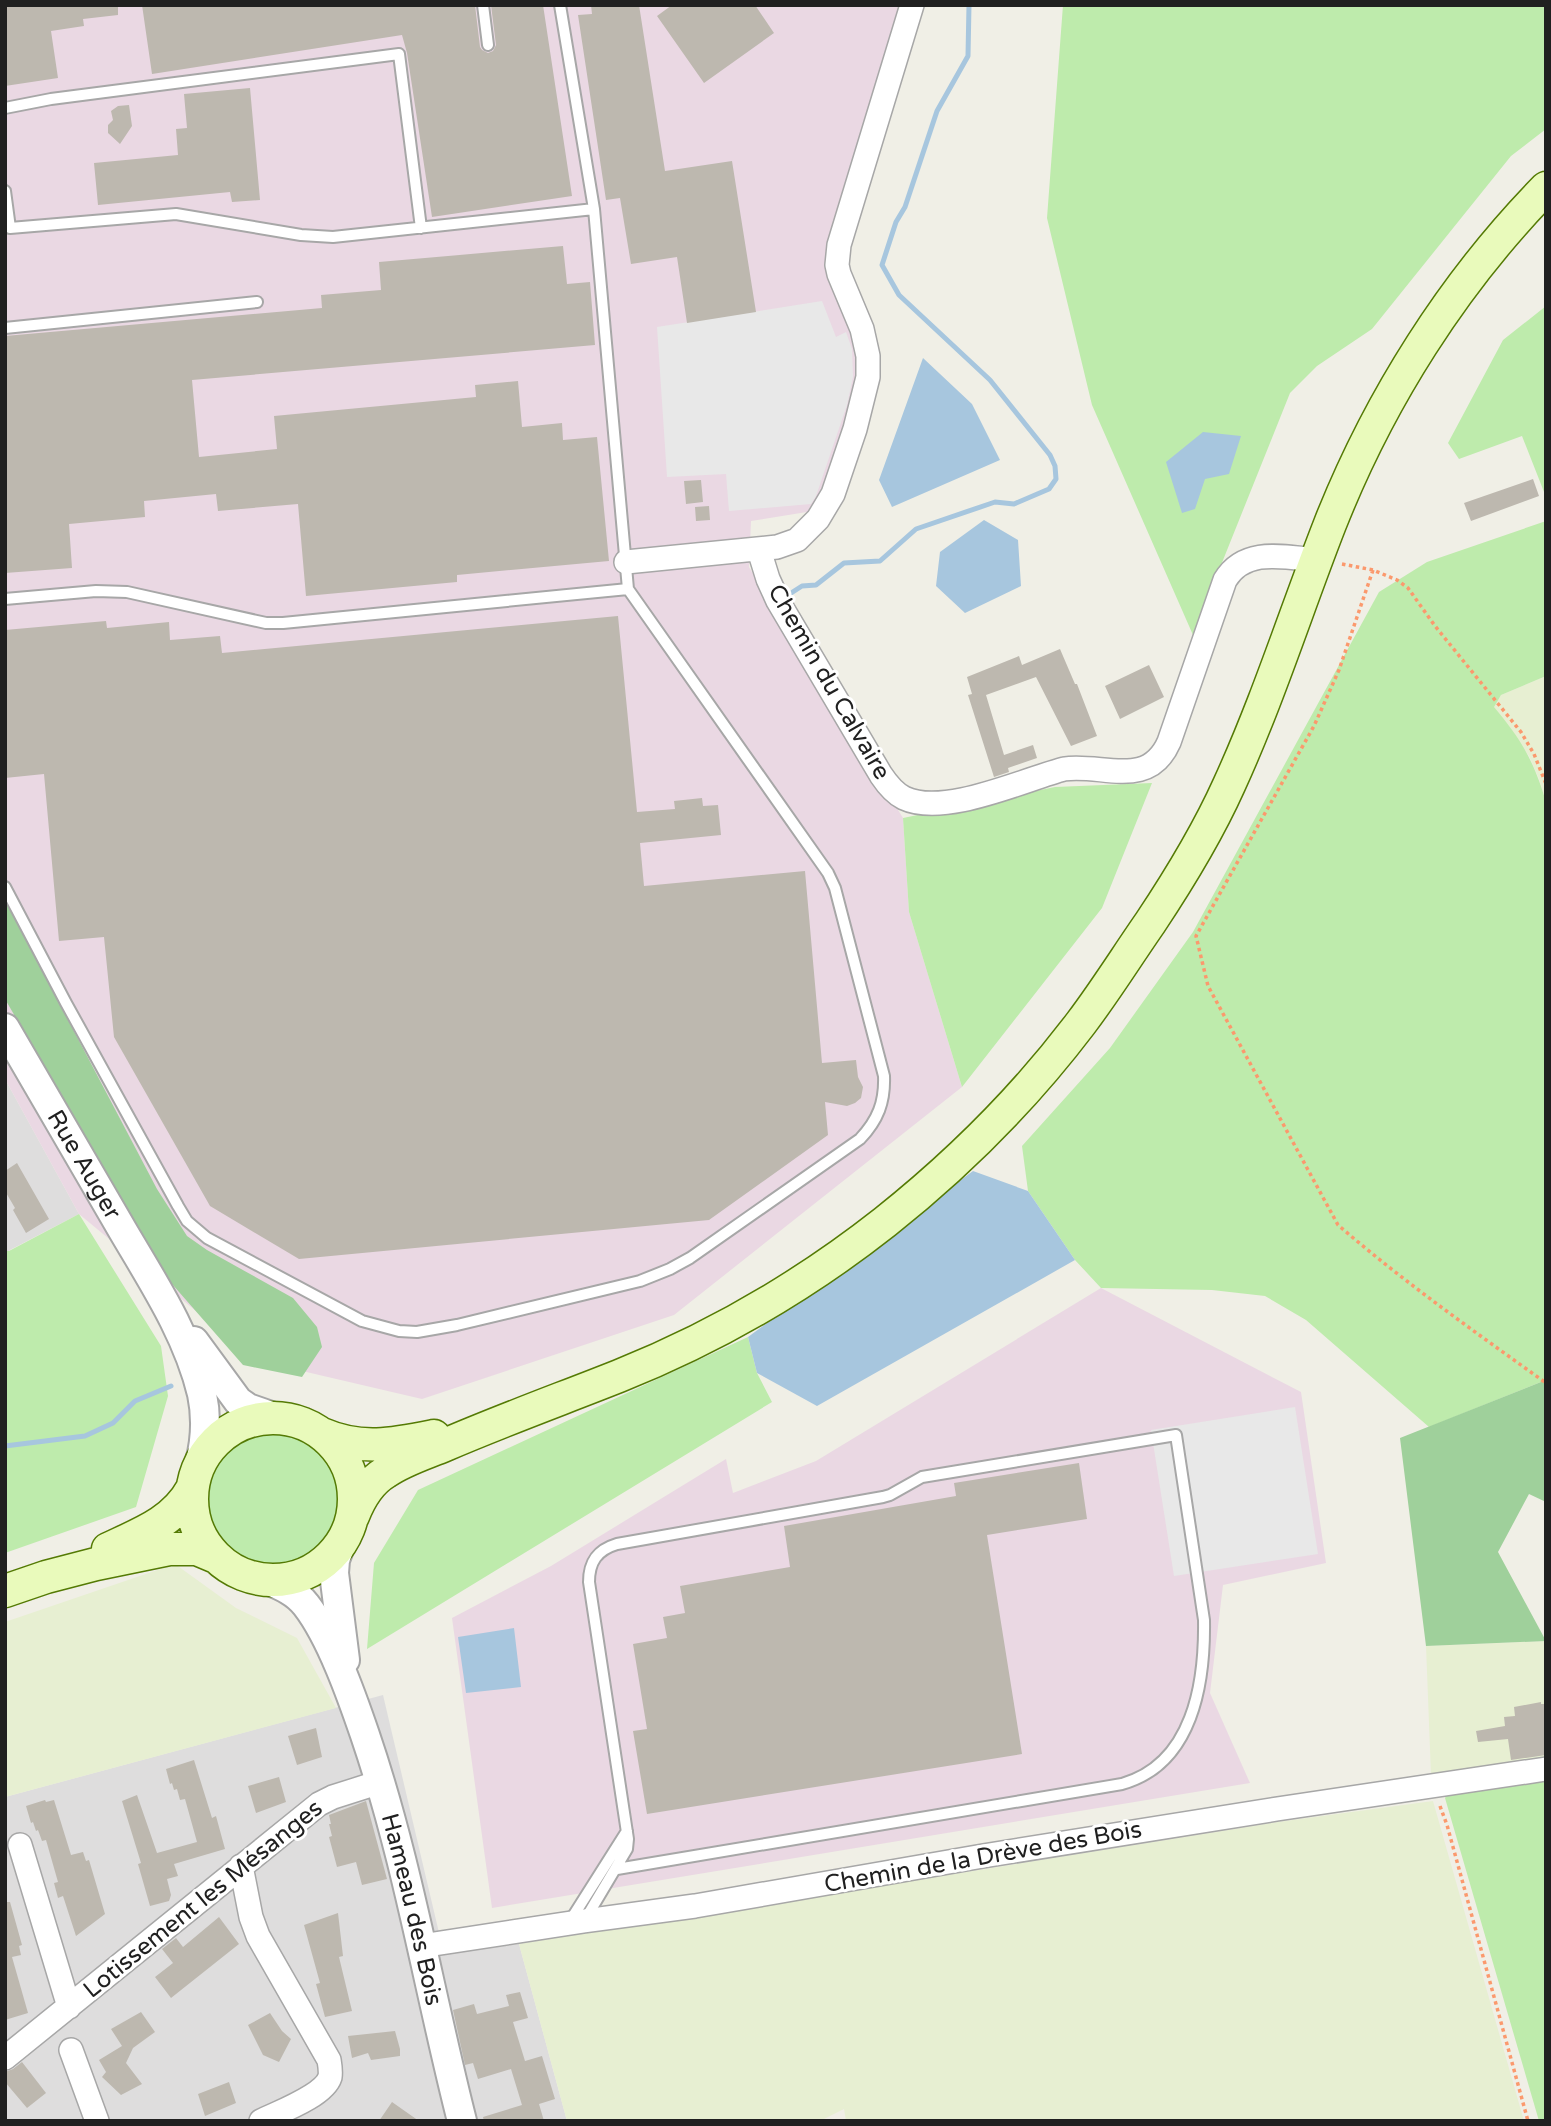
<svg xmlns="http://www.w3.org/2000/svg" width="1551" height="2126" font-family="'Varela Round',sans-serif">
  <rect width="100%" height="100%" fill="#f0efe6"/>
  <path fill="#dedddd" d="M5,1079L79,1214L8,1251H5Z
    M383,1695L444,1954L519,1944L567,2121H5V1797Z"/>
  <path fill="#ead8e3" d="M5,5H900L834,240L863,357L852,406L813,511L751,521L749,567L903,818L909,912L962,1087L674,1315L422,1399L255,1360L79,1214L5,1079Z
    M1101,1288L1301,1392L1326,1563L1223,1585L1210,1693L1250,1783L492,1908L452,1618L551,1566L726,1459L733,1493L816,1461Z"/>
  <path fill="#e7efd2" d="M1546,676V802L1539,779L1529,756L1493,707L1501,695Z
    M175,1564L236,1608L297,1638L336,1708L5,1797V1622Z
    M1546,1641V1760L1431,1775L1426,1646Z
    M1433,1801L1524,2121H846L844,2109L820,2121H567L519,1944L1278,1822Z"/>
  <path fill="#beebac" d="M1063,5H1546V129L1511,156L1372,329L1317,366L1290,393L1193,635L1092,405L1047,218Z
    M1546,306V497L1522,436L1459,459L1448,443L1503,340Z
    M1546,521V676L1501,695L1494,707C1521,739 1534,761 1546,802V1380L1429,1427L1306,1320L1265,1296L1212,1290L1101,1288L1075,1260L1028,1191L1022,1146L1110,1048L1193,932L1379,592L1427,562Z
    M1152,783L1102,908L962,1087L909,912L903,818L1055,787Z
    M79,1214L161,1346L168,1396L136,1507L5,1553V1251H9Z
    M748,1337L757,1373L772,1402L367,1649L374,1563L418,1490Z
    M203 1498a69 69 0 1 1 138 0a69 69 0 1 1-138 0Z
    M1546,1778V2121H1539L1445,1798L1449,1791Z"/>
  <path fill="#9fd09b" d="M5,900L157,1189L187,1236L207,1250L293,1298L317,1327L322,1347L302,1377L243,1365L165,1276L5,999Z
    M1546,1380V1502L1529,1494L1498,1552L1546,1641L1426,1646L1400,1438Z"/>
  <path fill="#e8e8e8" d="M822,301L836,337L846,332L852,349L853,377L847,405L816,496L811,504L729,511L726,474L667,477L657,327Z
    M1295,1407L1318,1554L1174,1576L1151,1430Z"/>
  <path fill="#a7c6de" d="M923,358L972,404L1000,460L892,507L879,480Z
    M1203,432L1241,436L1229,474L1205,479L1195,509L1182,513L1166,462Z
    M984,520L1018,540L1021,586L965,613L936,586L940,552Z
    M973,1171L1028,1191L1075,1260L817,1406L757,1373L748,1337Z
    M514,1628L521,1687L466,1693L458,1637Z"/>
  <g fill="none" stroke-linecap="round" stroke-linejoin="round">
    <path stroke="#a7c6de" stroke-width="5" d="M788,595L802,586L816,585L844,563L880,561L916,529L995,502L1014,504L1049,489L1056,479L1055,466L1050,455L990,380L899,295L882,265L896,222L905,207L937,111L968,56L969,5
      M5,1446L85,1436L113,1423L135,1401L171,1386"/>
  </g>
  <path fill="#bdb8af" d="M5,5H118V15L83,19L84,26L51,31L58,78L5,86Z
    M142,5H475L480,47L482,50L488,53L493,51L496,45L491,5H543L572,196L432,217L407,53L402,35L152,74Z
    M591,5H639L665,171L732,161L756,312L687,323L677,257L631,264L620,198L606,200L578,15L592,14Z
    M672,5H755L774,33L704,83L657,16Z
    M250,88L260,200L232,202L230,192L98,205L94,163L178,155L176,129L187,128L184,94Z
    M129,105L132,126L120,144L108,133V125L113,120L111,111L118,106Z
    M563,246L567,284L590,282L595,345L192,380L199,457L277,449L274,416L476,397L475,385L518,381L522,427L562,423L563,440L597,437L609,561L457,575V582L306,596L298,504L218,511L216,494L144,501L145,517L69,524L72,568L5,573V336L322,308L321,295L381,290L379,262Z
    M1533,479L1539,496L1471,521L1464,503Z
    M701,480L703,502L686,504L684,481Z
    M709,506L710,520L696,521L695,507Z
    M618,616L637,812L675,809L674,801L702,798L703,806L718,805L721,835L640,843L644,886L805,871L822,1063L856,1060L858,1077L863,1087L861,1098L855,1103L847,1106L825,1102L828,1135L709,1220L299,1259L210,1206L114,1037L104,937L59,941L44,774L5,778V630L106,621L107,628L169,622L170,640L220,636L222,653Z
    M1060,649L1075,684H1077L1097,736L1071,746L1036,677L986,695L1004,755L1033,745L1037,758L1008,768L1009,772L994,777L968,695L972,694L967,677L1019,656L1022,665Z
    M1149,665L1164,697L1120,719L1105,686Z
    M17,1163L49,1219L26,1233L13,1210L15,1208L5,1191V1171Z
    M1079,1463L1087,1519L987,1535L1022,1754L647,1814L633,1731L647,1729L633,1644L667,1638L663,1617L685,1613L680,1586L790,1567L784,1526L956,1496L954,1483Z
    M1541,1702V1704H1546V1755L1511,1760L1508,1739L1478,1742L1476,1731L1505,1726L1504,1717L1515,1716L1514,1707Z
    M316,1728L322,1757L297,1765L288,1736Z
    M194,1760L212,1818L216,1816L225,1849L174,1864L178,1876L167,1879L171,1895L169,1901L150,1906L138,1864L141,1863L122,1801L137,1795L157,1853L197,1842L185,1799L180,1800L177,1789L174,1790L172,1783L170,1784L166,1769Z
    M279,1777L286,1802L256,1813L248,1786Z
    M45,1800L46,1802L54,1800L71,1855L83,1852L86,1861L89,1860L105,1914L76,1936L63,1896L58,1898L54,1883L58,1882L46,1840L42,1841L38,1830L36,1831L33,1822L31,1823L26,1806Z
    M366,1801L387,1879L362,1885L356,1862L337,1867L329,1837L332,1836L329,1824H331L329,1815Z
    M5,1902H10L22,1945L19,1946L21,1955L12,1957L28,2013L5,2020Z
    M338,1913L343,1956L339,1957L352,2011L325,2017L316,1984L320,1983L304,1925Z
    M219,1917L239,1944L171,1998L155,1977L173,1963L162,1949L176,1938L183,1947Z
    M520,1992L528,2018L513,2022L525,2061L542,2056L555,2099L539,2104L544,2121H484L483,2117L522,2105L511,2069L478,2079L473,2063L465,2065L453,2010L474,2004L477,2014L509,2006L506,1995Z
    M141,2012L155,2032L133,2048L126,2063L142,2084L121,2095L102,2077L106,2072L99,2060L122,2046L111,2029Z
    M270,2013L282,2031L291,2039L279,2062L263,2055L248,2025Z
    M395,2031L400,2049V2056L371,2060L368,2053L352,2058L348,2036Z
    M22,2062L46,2093L27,2108L5,2082V2072L13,2069Z
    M229,2082L236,2103L205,2116L198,2094Z
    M392,2102L419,2121H379Z"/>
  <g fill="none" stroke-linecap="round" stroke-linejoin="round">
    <defs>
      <path id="service" d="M483,5L488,45
        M5,108L51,99L399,54L421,228
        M5,191L10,228L176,214L301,235L333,237L594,209
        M5,328L257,302
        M5,599L96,591L127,592L266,623H283L628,589L594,209L560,5
        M5,887L66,1003L178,1206L187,1221L207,1238L362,1321L399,1331L417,1332L457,1325L640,1281L670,1269L690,1258L860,1139C878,1120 885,1102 884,1076L835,888L828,873L628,589
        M586,1918L627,1849L628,1839L589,1582C589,1562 597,1550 617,1544L883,1497L890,1495L922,1477L1176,1435L1204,1620C1205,1683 1193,1764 1122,1784L617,1869
        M570,1921L627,1831"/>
      <path id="minor" d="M759,550L768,579L778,601L881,775C887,784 894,793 904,798C944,817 1023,780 1064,769C1102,763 1148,790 1169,742L1225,580C1245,547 1284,557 1317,560
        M626,562L777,547L797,540L818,519L833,494L855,429L868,377V356L862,329L839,274L837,265L839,245L912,5
        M20,1845L69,2007
        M241,1866L251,1917L258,1936L329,2060C330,2066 331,2071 330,2077C324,2096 279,2112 261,2121
        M421,1946L584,1921L695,1906L983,1856L1277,1809L1546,1769
        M71,2050L97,2121
        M5,2058L319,1804L333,1797L380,1782"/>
      <g id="tertiary">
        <path id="s1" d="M5,1028C44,1096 84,1163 123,1231C153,1282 188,1335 202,1394C207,1418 206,1439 200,1462"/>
        <path d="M194,1341L238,1401L248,1408L274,1417"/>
        <path d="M341,1544L335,1560L334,1573L345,1660"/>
        <path id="s2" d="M267,1580C282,1586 296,1592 306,1605C331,1637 352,1697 365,1735C408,1861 429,1992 462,2121"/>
      </g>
      <path id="secondary" d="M192 1499a81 81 0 1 1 162 0a81 81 0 1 1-162 0Z
        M322,1434C361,1451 394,1444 434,1436
        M353,1516C360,1498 369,1482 386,1472C403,1460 426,1453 445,1445C503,1420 561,1399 619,1376C714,1338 805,1285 885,1222C958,1164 1025,1097 1081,1023C1106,990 1127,956 1150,923C1180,878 1207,834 1229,785C1268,700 1296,611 1330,524C1379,400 1453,283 1546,188
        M108,1549C140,1534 174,1522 192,1489
        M5,1591L46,1577L96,1564L169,1549H197L216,1557"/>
    </defs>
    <use href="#service" stroke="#a7a7a7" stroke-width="14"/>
    <use href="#minor" stroke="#a7a7a7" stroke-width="26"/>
    <use href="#tertiary" stroke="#a7a7a7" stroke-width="32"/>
    <use href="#secondary" stroke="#547a04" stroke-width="35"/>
    <path stroke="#fb996d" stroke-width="3.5" stroke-dasharray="3.5 3.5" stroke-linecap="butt" d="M1342,564L1373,570L1397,580L1408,588L1435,626L1521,732L1534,754L1546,784
      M1373,570L1339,670L1314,726L1196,936L1208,986L1338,1225C1404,1282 1475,1332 1546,1383
      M1440,1806L1447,1825L1528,2121"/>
    <use href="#service" stroke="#fff" stroke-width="10"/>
    <use href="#minor" stroke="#fff" stroke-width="23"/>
    <use href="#tertiary" stroke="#fff" stroke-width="28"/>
    <use href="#secondary" stroke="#e9fabb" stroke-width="32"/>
  </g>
  <g text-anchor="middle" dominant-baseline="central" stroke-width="6" stroke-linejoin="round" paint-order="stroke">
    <g font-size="24" fill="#202020" stroke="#fff">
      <text transform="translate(829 682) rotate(60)">Chemin du Calvaire</text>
      <text stroke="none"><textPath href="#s1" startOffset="158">Rue Auger</textPath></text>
      <text transform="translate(983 1857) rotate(-10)">Chemin de la Drève des Bois</text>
      <text transform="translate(203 1899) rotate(-39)">Lotissement les Mésanges</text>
      <text stroke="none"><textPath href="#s2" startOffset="371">Hameau des Bois</textPath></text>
    </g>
  </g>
  <rect width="1551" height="2126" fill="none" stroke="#202020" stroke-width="14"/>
</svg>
